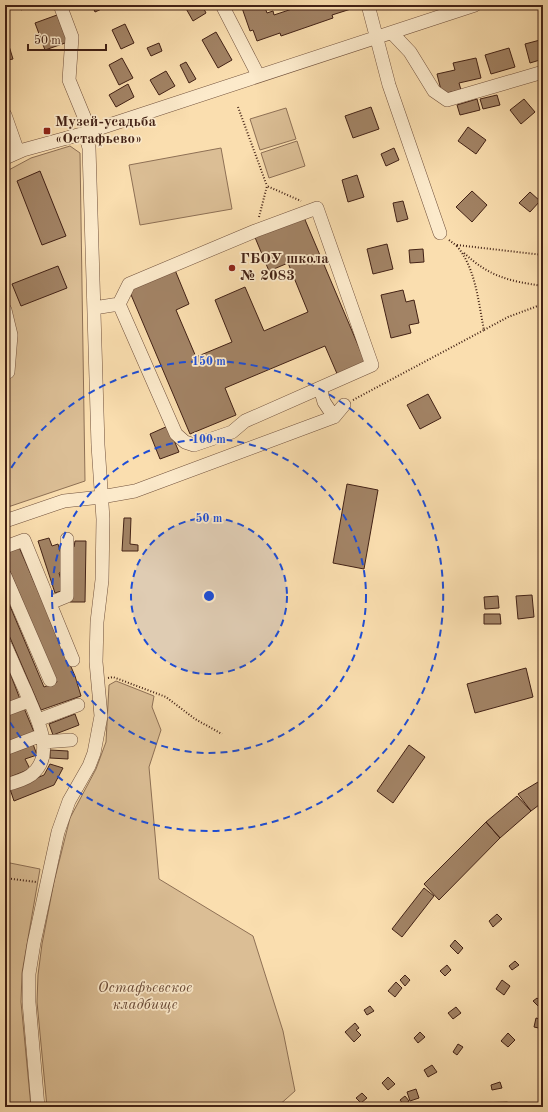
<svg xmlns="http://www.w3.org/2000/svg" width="548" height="1112" font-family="'Old Standard TT',serif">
  <rect width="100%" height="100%" fill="#fadeaf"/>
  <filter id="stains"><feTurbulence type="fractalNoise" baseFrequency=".005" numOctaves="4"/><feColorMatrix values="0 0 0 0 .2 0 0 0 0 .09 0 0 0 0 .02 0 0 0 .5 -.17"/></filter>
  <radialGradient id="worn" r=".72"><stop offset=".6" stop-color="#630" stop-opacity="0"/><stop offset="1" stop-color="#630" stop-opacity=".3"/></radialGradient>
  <path fill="#dbbe95" stroke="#8e7055" d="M286,108L296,139L260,150L250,119Z
    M297,141L305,166L269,178L261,153Z
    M70,146L80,153L85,481L5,508V172L31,158Z
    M221,148L232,209L140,225L129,165Z
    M116,681L154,696L152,707L161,730L149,767L159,879L253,936L283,1031L295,1091L277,1107L126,1104H105L88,1107H47L37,1002L38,975L42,944L54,882L70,818L96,769L106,742L109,685Z
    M5,862L40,869L22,973L21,1002L31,1107H5Z
    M507,1102L517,1107H470L480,1103Z"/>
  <path fill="#a28365" stroke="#422115" d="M19,5H32L21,10Z
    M92,5H110L95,12Z
    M184,5H202L206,13L193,21Z
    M241,5H264L267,13L273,11L274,15L304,5H353L354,8L332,15L333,18L281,36L280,33L257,41L253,30L250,31Z
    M57,15L68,42L45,50L35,23Z
    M125,24L134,43L121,49L112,30Z
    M216,32L232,60L218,68L202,40Z
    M540,40L543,59L530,63L525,44Z
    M159,43L162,51L151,56L147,48Z
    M9,46L13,59L8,60L9,64L5,65V47Z
    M509,48L515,67L491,74L485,55Z
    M122,58L133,78L119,85L109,65Z
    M476,58L481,78L459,83L461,90L442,94L437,74L455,70L453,63Z
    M186,62L196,79L189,83L180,65Z
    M166,71L175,86L159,95L150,80Z
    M128,84L134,97L116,107L109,95Z
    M497,95L500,105L483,109L480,99Z
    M477,99L480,110L460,115L457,105Z
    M524,99L535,112L521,124L510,110Z
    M371,107L379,129L353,138L345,116Z
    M468,127L486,140L476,154L458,141Z
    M394,148L399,160L386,166L381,154Z
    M40,171L66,236L42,245L17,181Z
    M357,175L364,197L348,202L342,180Z
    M472,191L487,205L472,222L456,207Z
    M530,192L540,201L530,212L519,203Z
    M403,201L408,219L397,222L393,203Z
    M303,215L366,364L338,376L325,346L225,388L236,415L190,434L129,290L175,270L189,304L176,310L196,357L232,342L215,300L245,287L264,331L308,312L288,263L269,271L254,235Z
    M387,244L393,269L373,274L367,249Z
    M423,249L424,262L410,263L409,250Z
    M58,266L67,288L21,306L12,284Z
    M403,290L406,302L414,300L419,323L409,325L411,333L391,338L381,295Z
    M428,394L441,418L420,429L407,405Z
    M168,426L179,452L160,459L150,434Z
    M347,484L378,490L364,569L333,563Z
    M124,518H131L130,544L138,545V551H122Z
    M49,538L52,546L58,544L66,571L59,573L64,590L55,593L38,541Z
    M75,541H86L85,602H70L71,547H74Z
    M19,547L75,676L81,696L41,710L5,626V594L44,687L57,682L5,560V553Z
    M532,595L534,617L518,619L516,596Z
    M498,596L499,608L485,609L484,597Z
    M484,614H500L501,624H484Z
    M5,660L20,699L5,705Z
    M526,668L533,697L475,713L467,684Z
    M24,708L34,732L5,743V715Z
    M75,714L79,725L53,735L49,724Z
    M33,744L37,755L25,759L30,769L5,779V755Z
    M409,745L425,757L393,803L377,791Z
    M50,750L68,751V759L50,758Z
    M50,764L63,768L54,785L14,801L10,789L44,775Z
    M543,779V802L531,811L518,794Z
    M517,796L531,811L500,838L486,822Z
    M486,822L500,838L439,900L424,884Z
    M424,888L434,896L402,937L392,929Z
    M497,914L502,919L493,927L489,921Z
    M455,940L463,948L458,954L450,946Z
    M515,961L519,965L512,970L509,966Z
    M447,965L451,970L445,976L440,971Z
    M405,975L410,980L405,986L400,980Z
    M502,980L510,986L504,995L496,989Z
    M396,982L402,988L395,997L388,991Z
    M537,998L542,1002L538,1006L533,1001Z
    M370,1006L374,1011L367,1015L364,1010Z
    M456,1007L461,1013L453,1019L448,1013Z
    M536,1018L543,1020V1029L534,1027Z
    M355,1023L359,1028L356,1030L361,1035L354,1042L345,1032Z
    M420,1032L425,1037L418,1043L414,1038Z
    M508,1033L515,1040L508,1047L501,1041Z
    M458,1044L463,1047L457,1055L453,1052Z
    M432,1065L437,1072L428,1077L424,1070Z
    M388,1077L395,1084L388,1090L382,1083Z
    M500,1082L502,1088L492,1090L491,1085Z
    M416,1089L419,1098L410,1101L407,1092Z
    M362,1093L367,1098L361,1103L356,1098Z
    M405,1096L409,1101L404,1105L400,1100Z"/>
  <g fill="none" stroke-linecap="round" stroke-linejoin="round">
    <defs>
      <path id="minor" d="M60,5L72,37L69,80L90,131
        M222,5L258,75
        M368,5L389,85L440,233
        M392,33L410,52L434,91L447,100L543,72
        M5,115L18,152
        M5,158L23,150L85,133L475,5
        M94,308L119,304L129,284L255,231L317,208L372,365L245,421L232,432L194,445L185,442L176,434L119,304
        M5,310L11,335L8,372
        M320,388L324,402L334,417
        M5,521L64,501L101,497L135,491L334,417L344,405
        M5,547L24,540L73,660
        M5,576L50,680
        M50,603L67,596V539
        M5,645C12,660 18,675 25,690C35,715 58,754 31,775C24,780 13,783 5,785
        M5,710L29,701
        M38,720L78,705
        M43,742L71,740
        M5,749L42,735
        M38,1107L29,1002V974L34,943L58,832L69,801L89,766L94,753L101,716L96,662L97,622L102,580L103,519L98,445L89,148L85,133"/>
    </defs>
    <use href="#minor" stroke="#70503c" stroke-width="14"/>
    <path stroke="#422115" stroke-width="2" stroke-dasharray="1 2" stroke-linecap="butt" d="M238,107L267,186
      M259,217L267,186L301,201
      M449,240L457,246
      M457,245L543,255
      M464,253C490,277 509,281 543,286
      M484,330L508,317L543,304
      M353,400L484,330C478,301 476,268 456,245
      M108,678L113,677L166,697L195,719L222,734
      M5,878L36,882"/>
    <use href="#minor" stroke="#fceacb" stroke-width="13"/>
  </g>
  <circle cx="209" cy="596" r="78" fill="#1d4ed8" fill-opacity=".12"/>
  <g fill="none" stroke="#1d4ed8" stroke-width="2" stroke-dasharray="7 5">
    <circle cx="209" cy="596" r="78"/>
    <circle cx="209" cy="596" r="157"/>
    <path d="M5 478A235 235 0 1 1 5 714"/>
  </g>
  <g fill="#8f2418" stroke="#fceacb" stroke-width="1.5">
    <rect x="43" y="127" width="8" height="8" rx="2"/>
    <circle cx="232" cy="268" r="4"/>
  </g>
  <g text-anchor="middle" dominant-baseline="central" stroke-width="3.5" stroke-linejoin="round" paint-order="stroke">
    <g font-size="15" font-weight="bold" fill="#422115" stroke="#fceacb" text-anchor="start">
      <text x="55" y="122">Музей-усадьба<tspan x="55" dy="17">«Остафьево»</tspan></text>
      <text x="240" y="259">ГБОУ школа<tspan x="240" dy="17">№ 2083</tspan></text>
    </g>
    <g font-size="15" font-style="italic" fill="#684835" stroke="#fceacb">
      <text x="145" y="988">Остафьевское<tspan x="145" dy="17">кладбище</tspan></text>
    </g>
  </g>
  <circle cx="209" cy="596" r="6" fill="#1d4ed8" stroke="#fceacb" stroke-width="2"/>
  <g font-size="12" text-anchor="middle" font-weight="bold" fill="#1d4ed8" stroke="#fceacb" stroke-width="3.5" stroke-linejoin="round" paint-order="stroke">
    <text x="209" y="365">150 m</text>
    <text x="209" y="443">100 m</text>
    <text x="209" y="522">50 m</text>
  </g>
  <rect width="548" height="1112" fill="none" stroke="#fadeaf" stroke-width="20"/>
  <rect x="6" y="6" width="536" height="1100" fill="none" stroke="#422115" stroke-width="2"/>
  <rect x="10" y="10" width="528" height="1092" fill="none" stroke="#422115"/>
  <path d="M28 44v6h78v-6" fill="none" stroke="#422115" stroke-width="2"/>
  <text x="34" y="44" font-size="12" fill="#422115" stroke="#fceacb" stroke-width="3" paint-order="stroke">50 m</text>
  <rect width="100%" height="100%" filter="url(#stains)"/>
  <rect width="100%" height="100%" fill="url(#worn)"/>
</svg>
